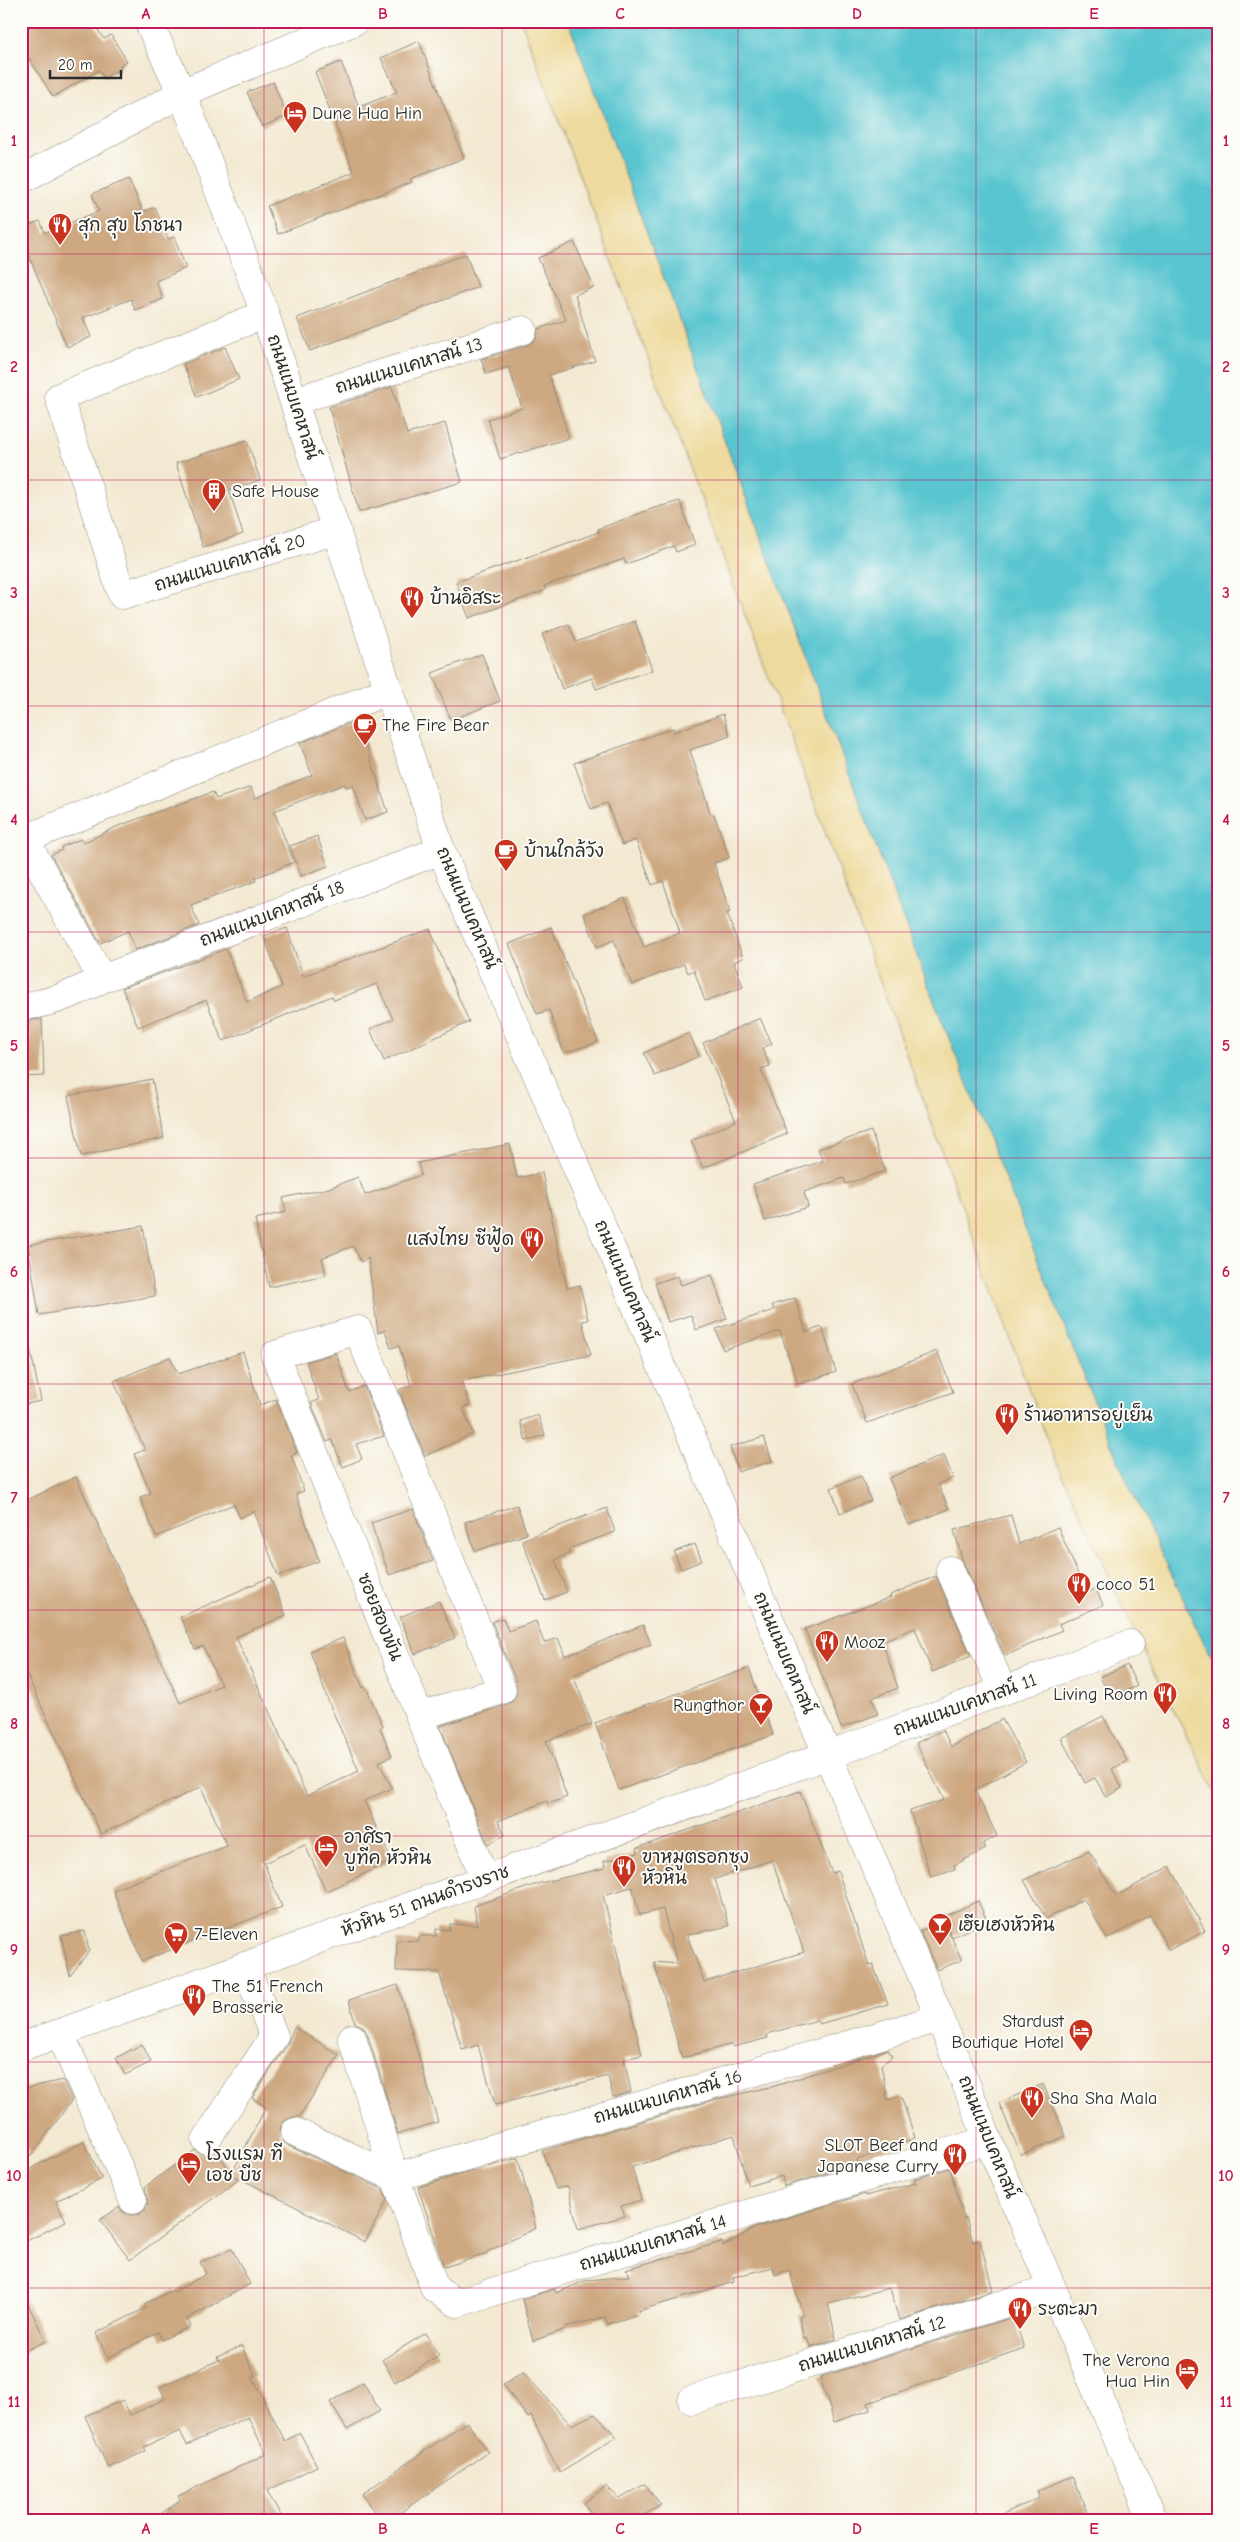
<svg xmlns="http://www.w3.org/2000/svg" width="1240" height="2542" font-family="'Comic Neue','Playpen Sans Thai',sans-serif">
  <rect width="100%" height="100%" fill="#fdfcf7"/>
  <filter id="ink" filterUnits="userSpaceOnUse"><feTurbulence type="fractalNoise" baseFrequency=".02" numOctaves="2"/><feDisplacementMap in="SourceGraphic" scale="10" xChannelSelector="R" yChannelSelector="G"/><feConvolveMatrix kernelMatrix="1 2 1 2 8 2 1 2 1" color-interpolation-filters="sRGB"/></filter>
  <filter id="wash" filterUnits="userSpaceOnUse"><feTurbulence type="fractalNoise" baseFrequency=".0096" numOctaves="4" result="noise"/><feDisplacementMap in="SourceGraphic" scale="20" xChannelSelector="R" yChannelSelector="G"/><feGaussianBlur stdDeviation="1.12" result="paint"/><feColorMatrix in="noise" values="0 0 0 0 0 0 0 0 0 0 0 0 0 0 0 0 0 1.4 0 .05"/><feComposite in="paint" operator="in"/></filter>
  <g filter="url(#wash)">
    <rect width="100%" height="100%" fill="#f3e9d2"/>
    <path fill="#eeda9e" stroke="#8c8264" d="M521,21H568L929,988L1120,1466L1219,1674V1799L1141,1646L1051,1450L777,700Z"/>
    <path fill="#58c5d0" stroke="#42787e" d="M568,21H1219V1674L1120,1466L929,988Z"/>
    <g id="blocks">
      <path fill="#cda881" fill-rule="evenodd" d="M21,21H92L104,39L111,35L127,61L120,65L121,68L104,78L99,70L53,97L29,58L21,63Z
        M419,41L464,158L410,179L412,182L278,234L267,206L354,172L315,72L341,62L359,107L397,92L381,58Z
        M273,82L287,116L262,127L247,92Z
        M129,179L143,212L155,207L168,239L174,237L186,268L156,281L163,299L135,310L131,299L83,318L91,337L67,347L21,237V228L40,221L45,233L99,211L92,194Z
        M574,242L594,287L575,295L595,361L549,375L569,438L500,459L488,419L522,408L509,367L486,374L481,359L528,345L535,340L538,329L566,320L538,258Z
        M466,254L478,287L310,351L297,318Z
        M225,347L239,379L197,397L183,364Z
        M392,387L407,434L445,423L462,482L359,512L329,407Z
        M247,440L260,480L229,490L243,534L203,547L176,463Z
        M680,501L695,545L676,552L674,546L626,564L624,559L544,586L546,590L469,618L456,582L599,532L598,529L654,508Z
        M635,621L652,670L596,689L592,678L562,689L542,634L569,624L576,642Z
        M482,654L500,701L451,720L432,673Z
        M723,714L730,736L690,750L711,815L714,814L729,858L714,863L730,912L727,913L743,958L734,962L743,987L705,1001L694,970L688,973L684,964L632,985L614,940L597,947L584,914L625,898L644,947L680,933L663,881L652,885L636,840L622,845L607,803L591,809L574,763L673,728L674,732Z
        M358,720L388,812L365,820L353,785L346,787L345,784L274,811L294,862L255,878L256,881L191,905L199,925L135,950L128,931L100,943L51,855L62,850L61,847L81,839L83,843L118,826L213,792L216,799L251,787L255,798L312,775L300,743Z
        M317,836L328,866L301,876L290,846Z
        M551,927L598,1042L564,1053L549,1010L537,1014L509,944Z
        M287,928L303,976L430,929L469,1022L384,1061L370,1029L393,1019L377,984L334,1000L332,996L223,1041L206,1000L138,1027L122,988L226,949L247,1002L282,987L264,936Z
        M760,1018L772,1044L762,1048L770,1066L761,1069L787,1134L703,1168L691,1141L736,1121L703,1043Z
        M42,1019L44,1076L21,1077V1021Z
        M689,1033L699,1056L655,1076L644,1053Z
        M152,1079L164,1138L81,1156L68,1096Z
        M871,1131L885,1171L846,1184L844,1178L804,1192L808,1207L765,1221L753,1184L823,1161L818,1149Z
        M510,1144L517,1178L542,1173L567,1288L580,1285L588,1320L582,1321L591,1355L461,1381L470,1405L463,1408L473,1434L425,1456L399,1390L411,1385L399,1346L391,1348L385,1330L378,1333L368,1258L361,1262L353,1246L322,1258L326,1275L269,1287L255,1219L286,1212L283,1198L329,1188L358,1177L365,1195L421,1175L418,1163Z
        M143,1226L155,1296L39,1315L28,1245Z
        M712,1275L727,1319L696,1330L691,1315L668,1322L655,1283L678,1276L681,1285Z
        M795,1298L806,1332L822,1327L836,1372L798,1384L780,1331L723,1350L716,1329L774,1310L772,1305Z
        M30,1348L41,1401L21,1405V1349Z
        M937,1351L953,1392L867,1423L852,1384Z
        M243,1352L260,1405L276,1399L297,1453L291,1455L304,1491L296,1494L319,1561L278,1576L254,1511L240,1518L234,1504L156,1537L140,1497L151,1493L134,1454L145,1450L114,1381L170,1357L178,1374Z
        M336,1353L349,1392L364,1386L384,1436L356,1444L362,1459L343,1467L332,1440L327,1442L311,1403L319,1400L306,1362Z
        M538,1415L545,1435L526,1441L520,1421Z
        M764,1437L772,1461L738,1472L730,1447Z
        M944,1455L953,1478L938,1484L949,1509L909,1525L889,1478Z
        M861,1476L871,1501L840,1513L831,1488Z
        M76,1477L180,1703L221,1685L203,1646L195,1649L180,1617L270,1577L286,1615L236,1637L307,1796L359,1771L329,1703L310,1651L343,1638L363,1688L366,1687L383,1726L380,1728L392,1756L379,1762L392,1788L364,1801L392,1861L326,1891L305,1845L264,1863L282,1907L142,1961L113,1890L227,1846L201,1787L101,1834L21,1662V1503Z
        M517,1505L527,1534L475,1551L465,1522Z
        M607,1508L615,1532L568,1549L570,1553L555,1560L567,1592L545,1600L522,1540Z
        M413,1509L433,1561L389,1575L371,1523Z
        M1011,1515L1019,1544L1058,1527L1086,1593L1096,1589L1103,1605L1059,1624L1062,1630L1005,1656L963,1562L954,1530Z
        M695,1544L702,1561L681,1569L674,1552Z
        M936,1576L971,1656L932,1672L915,1628L882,1641L898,1688L872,1698L878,1714L841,1728L805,1629L891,1597L890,1595Z
        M439,1601L455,1638L415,1654L400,1617Z
        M503,1618L508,1631L536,1621L544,1643L558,1638L565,1656L643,1625L651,1644L573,1675L592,1724L546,1741L567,1797L548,1804L547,1801L498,1821L505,1835L488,1844L440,1726L507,1705L514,1700L517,1692V1684L492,1622Z
        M1127,1665L1137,1686L1111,1698L1100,1677Z
        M749,1668L773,1735L619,1790L595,1723Z
        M1103,1716L1127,1761L1112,1769L1122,1788L1106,1797L1095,1778L1085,1783L1061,1738Z
        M1002,1719L1026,1762L975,1790L997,1836L983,1843L986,1849L954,1865L955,1870L931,1877L910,1811L944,1800L916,1743L943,1730L951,1747Z
        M800,1791L832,1873L838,1871L869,1966L873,1965L888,2004L819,2024L817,2020L767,2034L768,2038L733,2047L732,2044L682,2058L654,1962L677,1964L663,1909L640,1915L632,1887L603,1895L642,2055L624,2059L631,2092L613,2097L608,2076L495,2105L478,2045L462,2050L439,1972L396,1971L397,1940L419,1941V1936H436V1929L450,1930V1924L477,1925L474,1906L540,1883L605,1868L604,1861L638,1853L637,1848ZM772,1860L804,1952L704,1982L687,1935L729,1926L715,1879Z
        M1089,1851L1116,1896L1170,1866L1205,1931L1169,1950L1150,1915L1107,1939L1084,1899L1046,1919L1024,1880Z
        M978,1901L987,1921L952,1937L943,1917Z
        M944,1921L962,1960L937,1970L920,1931Z
        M85,1931L89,1951L70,1976L61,1936Z
        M398,1985L438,2122L398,2134L367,2033L362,2026L355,2023L349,2000Z
        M294,2027L339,2055L299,2117H293L286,2120L281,2126L280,2134L283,2141L289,2146L383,2189L387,2200L365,2242L235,2176L238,2180L130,2260L100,2220L119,2207L123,2212L131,2215L140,2214L145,2210L148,2202L145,2187L195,2150L205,2156L216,2151L232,2173L266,2107L252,2098L287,2045Z
        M142,2044L151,2062L125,2075L116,2058Z
        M888,2049L892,2057L881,2065L888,2100L901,2096L915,2138L857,2160L858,2164L784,2186L782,2176L748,2186L734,2135L632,2167L641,2200L621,2206L625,2216L578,2229L568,2186L556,2189L542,2151L717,2099L775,2086Z
        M63,2080L72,2100L31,2156L21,2135V2089Z
        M1043,2084L1066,2136L1021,2155L999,2103Z
        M84,2142L102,2179L56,2201L66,2221L21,2244V2175L35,2166Z
        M518,2158L536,2228L487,2252V2254L444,2267L418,2187Z
        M950,2168L964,2219L966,2218L973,2242L980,2240L993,2291L899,2320L890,2288L828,2303L836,2339L810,2347L807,2338L804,2339L799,2316L803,2315L789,2270L775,2275L773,2267L733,2277L734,2282L638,2311L639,2314L608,2324L605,2317L565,2327L566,2329L533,2341L522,2299L555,2289L556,2293L587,2280L629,2276L626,2269L722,2242L723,2246L755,2228L865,2194V2196L916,2183L914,2179Z
        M232,2249L250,2284L187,2319L191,2326L162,2340L158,2332L108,2358L96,2333L146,2308L144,2304L173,2290L174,2292L206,2274L200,2262Z
        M21,2290L46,2341L21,2353Z
        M1014,2317L1024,2348L868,2403L870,2410L834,2422L820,2377Z
        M426,2333L439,2356L395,2382L382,2360Z
        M242,2346L255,2376L252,2377L285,2441L300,2433L317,2466L267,2491L284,2521H151L180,2500L178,2496L266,2454L248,2417L187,2445L180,2431L144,2447L146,2451L108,2468L85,2416L123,2400L130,2415L165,2399L160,2387L219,2360L217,2357Z
        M523,2372L571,2425L595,2414L617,2437L560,2473L531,2416L528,2418L503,2384Z
        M363,2382L380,2411L347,2430L330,2402Z
        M467,2422L488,2452L388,2521H380L362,2494Z
        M1073,2476L1090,2521H986L1040,2498L1037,2491Z
        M645,2484L661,2505L634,2521H597L584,2503L606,2486L620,2499Z"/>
    </g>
  </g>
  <g filter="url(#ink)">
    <use href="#blocks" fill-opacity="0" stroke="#8f8a7e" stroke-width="1"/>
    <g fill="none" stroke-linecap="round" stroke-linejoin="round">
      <defs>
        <path id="minor" d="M21,180L182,93L355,21
          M265,314L59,397L122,595L337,530
          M294,401L523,330
          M21,832L102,979
          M25,839L389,690
          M21,1006C49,1005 78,992 102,979L441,850
          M950,1570L1003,1691
          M420,1716L502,1690L358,1330L275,1355L485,1879
          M828,1755L1130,1644
          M60,2033L133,2200
          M352,2038L395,2177L435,2289L457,2303L988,2140
          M295,2132L395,2177
          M206,2140L274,2036L245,1966
          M395,2177L940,2018
          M692,2400L1052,2289"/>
        <path id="tertiary" d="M148,21L182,93L265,314L441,850L940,2018L988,2140L1153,2521
          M21,2047L828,1755"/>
      </defs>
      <use href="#minor" stroke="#8f8a7e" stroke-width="29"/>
      <use href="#tertiary" stroke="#8f8a7e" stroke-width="29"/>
      <use href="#minor" stroke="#fff" stroke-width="28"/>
      <use href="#tertiary" stroke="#fff" stroke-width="28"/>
    </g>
  </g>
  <path fill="none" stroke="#c2185b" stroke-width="1" stroke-opacity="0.55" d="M264,21V2521M502,21V2521M738,21V2521M976,21V2521M21,254H1219M21,480H1219M21,706H1219M21,932H1219M21,1158H1219M21,1384H1219M21,1610H1219M21,1836H1219M21,2062H1219M21,2288H1219"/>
  <defs>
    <symbol id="hotel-pin" viewBox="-11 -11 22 30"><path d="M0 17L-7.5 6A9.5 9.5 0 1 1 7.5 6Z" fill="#c8321e" stroke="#fdfcf7"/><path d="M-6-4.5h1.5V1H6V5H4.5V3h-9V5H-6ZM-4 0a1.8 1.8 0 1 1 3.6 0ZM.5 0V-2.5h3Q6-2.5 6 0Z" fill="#fff"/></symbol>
    <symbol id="restaurant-pin" viewBox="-11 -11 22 30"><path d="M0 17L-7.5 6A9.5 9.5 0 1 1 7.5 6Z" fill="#c8321e" stroke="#fdfcf7"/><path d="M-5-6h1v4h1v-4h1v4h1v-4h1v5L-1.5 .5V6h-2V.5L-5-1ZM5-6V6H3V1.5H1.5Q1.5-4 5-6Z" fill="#fff"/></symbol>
    <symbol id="building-pin" viewBox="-11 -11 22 30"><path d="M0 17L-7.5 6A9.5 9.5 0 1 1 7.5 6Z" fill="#c8321e" stroke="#fdfcf7"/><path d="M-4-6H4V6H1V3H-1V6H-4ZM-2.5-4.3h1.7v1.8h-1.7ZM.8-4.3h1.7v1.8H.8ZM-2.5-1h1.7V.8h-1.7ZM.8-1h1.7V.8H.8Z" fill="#fff"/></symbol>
    <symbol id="cafe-pin" viewBox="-11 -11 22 30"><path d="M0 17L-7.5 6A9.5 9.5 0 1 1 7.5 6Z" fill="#c8321e" stroke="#fdfcf7"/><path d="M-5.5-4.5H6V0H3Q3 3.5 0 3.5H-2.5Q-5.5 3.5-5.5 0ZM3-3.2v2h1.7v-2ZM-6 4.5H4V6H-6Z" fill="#fff"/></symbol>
    <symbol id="bar-pin" viewBox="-11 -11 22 30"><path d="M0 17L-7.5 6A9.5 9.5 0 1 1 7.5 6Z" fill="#c8321e" stroke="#fdfcf7"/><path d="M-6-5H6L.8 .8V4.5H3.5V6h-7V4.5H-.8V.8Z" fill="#fff"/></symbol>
    <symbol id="supermarket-pin" viewBox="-11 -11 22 30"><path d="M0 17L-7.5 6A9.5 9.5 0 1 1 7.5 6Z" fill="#c8321e" stroke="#fdfcf7"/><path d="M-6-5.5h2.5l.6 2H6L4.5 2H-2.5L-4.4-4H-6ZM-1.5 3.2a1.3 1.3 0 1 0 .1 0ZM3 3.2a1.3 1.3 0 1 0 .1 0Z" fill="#fff"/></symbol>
  </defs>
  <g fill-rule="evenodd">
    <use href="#hotel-pin" x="281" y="99" width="28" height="38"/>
    <use href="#restaurant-pin" x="46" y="211" width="28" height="38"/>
    <use href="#building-pin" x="200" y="477" width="28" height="38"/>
    <use href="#restaurant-pin" x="398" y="584" width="28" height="38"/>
    <use href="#cafe-pin" x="351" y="711" width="28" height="38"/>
    <use href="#cafe-pin" x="492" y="837" width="28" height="38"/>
    <use href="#restaurant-pin" x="518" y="1225" width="28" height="38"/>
    <use href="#restaurant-pin" x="993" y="1401" width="28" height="38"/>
    <use href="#restaurant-pin" x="1065" y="1570" width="28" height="38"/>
    <use href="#restaurant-pin" x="813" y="1628" width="28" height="38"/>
    <use href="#restaurant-pin" x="1151" y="1680" width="28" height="38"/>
    <use href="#bar-pin" x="747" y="1691" width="28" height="38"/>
    <use href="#hotel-pin" x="312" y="1833" width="28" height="38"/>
    <use href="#restaurant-pin" x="610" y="1853" width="28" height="38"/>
    <use href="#bar-pin" x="926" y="1911" width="28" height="38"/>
    <use href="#supermarket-pin" x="162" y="1920" width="28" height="38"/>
    <use href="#restaurant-pin" x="180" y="1982" width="28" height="38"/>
    <use href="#hotel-pin" x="1067" y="2017" width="28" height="38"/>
    <use href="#restaurant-pin" x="1018" y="2084" width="28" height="38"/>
    <use href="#restaurant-pin" x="941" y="2141" width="28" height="38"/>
    <use href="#hotel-pin" x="175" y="2150" width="28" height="38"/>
    <use href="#restaurant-pin" x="1006" y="2295" width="28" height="38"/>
    <use href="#hotel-pin" x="1173" y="2356" width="28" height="38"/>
  </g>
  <g text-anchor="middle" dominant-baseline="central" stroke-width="4" stroke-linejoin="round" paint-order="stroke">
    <g font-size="18" fill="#2b2b2b" stroke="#fdfcf7" text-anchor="start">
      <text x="312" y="113">Dune Hua Hin</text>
      <text x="78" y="225">สุก สุข โภชนา</text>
      <text x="232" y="491">Safe House</text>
      <text x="430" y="598">บ้านอิสระ</text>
      <text x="382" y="725">The Fire Bear</text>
      <text x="524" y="851">บ้านใกล้วัง</text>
      <text x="514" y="1239" text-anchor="end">แสงไทย ซีฟู้ด</text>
      <text x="1024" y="1415">ร้านอาหารอยู่เย็น</text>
      <text x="1096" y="1584">coco 51</text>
      <text x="844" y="1642">Mooz</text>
      <text x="1148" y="1694" text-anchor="end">Living Room</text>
      <text x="744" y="1705" text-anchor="end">Rungthor</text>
      <text x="344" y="1837">อาศิรา<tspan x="344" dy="21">บูทีค หัวหิน</tspan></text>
      <text x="642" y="1857">ขาหมูตรอกซุง<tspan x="642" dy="21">หัวหิน</tspan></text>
      <text x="958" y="1925">เฮียเฮงหัวหิน</text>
      <text x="194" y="1934">7-Eleven</text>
      <text x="212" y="1986">The 51 French<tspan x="212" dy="21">Brasserie</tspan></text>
      <text x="1064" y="2021" text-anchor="end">Stardust<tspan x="1064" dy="21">Boutique Hotel</tspan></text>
      <text x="1050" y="2098">Sha Sha Mala</text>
      <text x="938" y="2145" text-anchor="end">SLOT Beef and<tspan x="938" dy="21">Japanese Curry</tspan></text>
      <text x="206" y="2154">โรงแรม ที<tspan x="206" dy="21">เอช บีช</tspan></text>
      <text x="1038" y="2309">ระตะมา</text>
      <text x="1170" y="2360" text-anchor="end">The Verona<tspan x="1170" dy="21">Hua Hin</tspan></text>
    </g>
    <g font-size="18" fill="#2b2b2b" stroke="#fdfcf7">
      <text transform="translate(409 366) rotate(-17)">ถนนแนบเคหาสน์ 13</text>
      <text transform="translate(293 397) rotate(72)">ถนนแนบเคหาสน์</text>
      <text transform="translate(230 563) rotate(-17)">ถนนแนบเคหาสน์ 20</text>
      <text transform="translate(467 908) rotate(67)">ถนนแนบเคหาสน์</text>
      <text transform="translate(272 914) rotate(-21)">ถนนแนบเคหาสน์ 18</text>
      <text transform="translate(625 1281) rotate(67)">ถนนแนบเคหาสน์</text>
      <text transform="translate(380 1617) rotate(68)">ซอยสองพัน</text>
      <text transform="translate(784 1653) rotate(67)">ถนนแนบเคหาสน์</text>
      <text transform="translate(965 1705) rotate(-20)">ถนนแนบเคหาสน์ 11</text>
      <text transform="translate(425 1901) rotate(-20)">หัวหิน 51 ถนนดำรงราช</text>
      <text transform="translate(668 2097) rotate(-16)">ถนนแนบเคหาสน์ 16</text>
      <text transform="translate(988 2137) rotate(68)">ถนนแนบเคหาสน์</text>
      <text transform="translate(653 2243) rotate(-17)">ถนนแนบเคหาสน์ 14</text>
      <text transform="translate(872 2344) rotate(-17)">ถนนแนบเคหาสน์ 12</text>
    </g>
  </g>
  <rect width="1240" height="2542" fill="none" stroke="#fdfcf7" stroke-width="55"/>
  <path d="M50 70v8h71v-8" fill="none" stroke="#2b2b2b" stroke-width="2.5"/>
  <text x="58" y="70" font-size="15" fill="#2b2b2b" stroke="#fdfcf7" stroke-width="4" paint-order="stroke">20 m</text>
  <rect x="28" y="28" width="1184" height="2486" fill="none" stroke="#c2185b" stroke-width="2"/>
  <g font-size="16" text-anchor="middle" font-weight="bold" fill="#c2185b">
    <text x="146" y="19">A</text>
    <text x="383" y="19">B</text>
    <text x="620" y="19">C</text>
    <text x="857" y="19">D</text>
    <text x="1094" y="19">E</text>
    <text x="14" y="146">1</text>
    <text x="1226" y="146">1</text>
    <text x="14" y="372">2</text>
    <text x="1226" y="372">2</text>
    <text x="14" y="598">3</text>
    <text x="1226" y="598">3</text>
    <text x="14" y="825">4</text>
    <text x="1226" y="825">4</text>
    <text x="14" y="1051">5</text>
    <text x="1226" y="1051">5</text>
    <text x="14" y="1277">6</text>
    <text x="1226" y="1277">6</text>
    <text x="14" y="1503">7</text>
    <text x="1226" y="1503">7</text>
    <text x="14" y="1729">8</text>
    <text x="1226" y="1729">8</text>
    <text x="14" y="1955">9</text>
    <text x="1226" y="1955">9</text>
    <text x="14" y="2181">10</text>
    <text x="1226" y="2181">10</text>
    <text x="14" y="2407">11</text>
    <text x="1226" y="2407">11</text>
    <text x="146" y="2534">A</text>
    <text x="383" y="2534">B</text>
    <text x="620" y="2534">C</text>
    <text x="857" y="2534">D</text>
    <text x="1094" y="2534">E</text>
  </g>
</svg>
